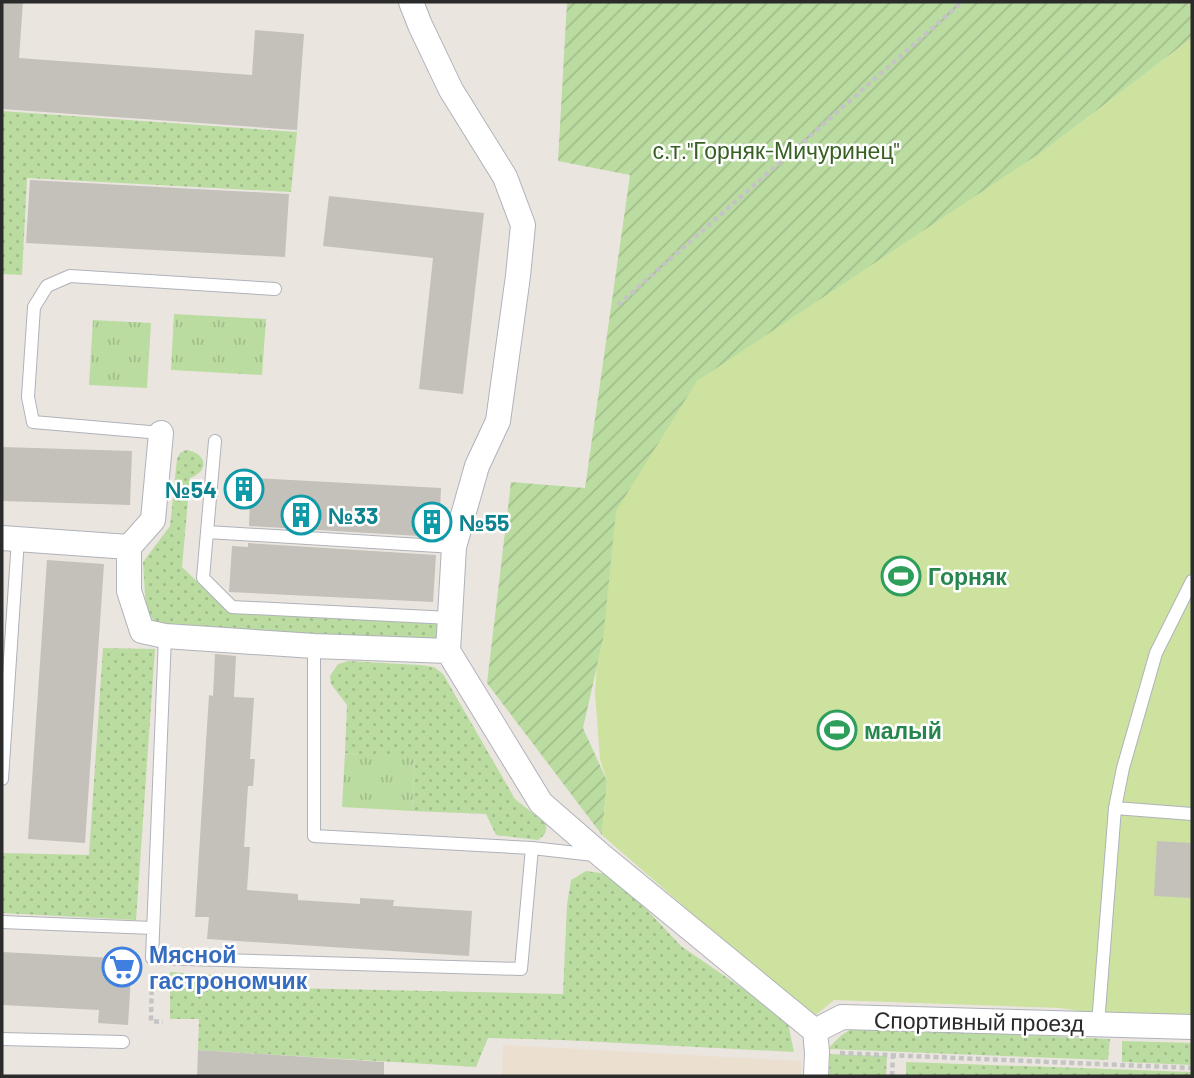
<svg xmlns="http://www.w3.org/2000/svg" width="1194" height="1078" font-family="Barlow,sans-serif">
  <defs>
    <pattern id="grass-dots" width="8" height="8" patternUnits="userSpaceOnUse" patternTransform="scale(1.75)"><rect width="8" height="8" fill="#bbdca1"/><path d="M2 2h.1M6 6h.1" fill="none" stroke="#a1bd8b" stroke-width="1.8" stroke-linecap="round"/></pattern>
    <pattern id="park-tufts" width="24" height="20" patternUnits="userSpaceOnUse" patternTransform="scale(1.75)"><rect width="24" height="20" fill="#bbdca1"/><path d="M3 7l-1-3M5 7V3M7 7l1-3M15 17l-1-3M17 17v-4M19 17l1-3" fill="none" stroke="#a1bd8b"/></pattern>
    <pattern id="garden-furrows" width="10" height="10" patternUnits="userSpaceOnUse" patternTransform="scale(1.75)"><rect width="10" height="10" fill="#bbdca1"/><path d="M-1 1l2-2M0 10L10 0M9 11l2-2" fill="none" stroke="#a1bd8b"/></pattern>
  </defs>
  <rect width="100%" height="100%" fill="#ebe5df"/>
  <path fill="#ebdfd0" d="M503,1045L801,1061V1076H502Z"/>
  <path fill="url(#grass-dots)" d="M2,111L297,132L291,192L27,178L22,275L2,274Z
    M186,450C207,453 210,471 190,478L182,567L229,612L437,624L442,629L437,641L162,625L153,620L146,610L143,562L170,526L177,459L180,453Z
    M103,648L155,649L136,920L2,913V853L89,855Z
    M348,661L420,665L434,667L443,674L515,799L546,824C547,832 545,835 538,840L496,835L486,814L412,811L415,758L345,753L347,705L331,684L330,676L338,664Z
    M586,871L614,875L681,946L787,1019L794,1052L562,1040L488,1038L476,1067L198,1050L199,1019H170V972L230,976L240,987L563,994L567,905L571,880Z
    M859,1027L1110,1039L1108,1060L828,1049C838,1038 845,1030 859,1027Z
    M1122,1041L1192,1043V1065L1122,1062Z
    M830,1054L887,1056L886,1076H829Z
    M906,1062L1192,1072V1076H906Z"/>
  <path fill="url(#park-tufts)" d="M174,314L266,319L262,375L171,370Z
    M93,320L151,323L147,388L89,385Z
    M345,753L415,757L412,811L342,807Z"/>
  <path fill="url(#garden-furrows)" d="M567,2H1192V38L1046,149L603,640L583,728L607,781L602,835L487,683L511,482L585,488L630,175L558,161Z"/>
  <path fill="#cce29e" d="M1192,38V1021L1131,1019L1060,1008L834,1000L812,1018L602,835L607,781L600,759L595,692L597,665L603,640L616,511L697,381L1046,149Z"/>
  <path fill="#c4c0ba" d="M2,2H23L19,58L252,75L255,30L304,34L297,130L2,109Z
    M30,180L289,194L285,257L26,243Z
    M329,196L484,213L463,394L419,389L433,258L323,246Z
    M2,447L132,451L130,505L2,501Z
    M237,477L441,488L439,533H437L436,537L249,526L250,501L236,500Z
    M248,543L436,555L433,602L229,592L232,546L248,547Z
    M47,560L104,564L85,843L28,839Z
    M215,654L236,656L234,697L254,698L250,759H255L253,786H248L244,847H250L247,890L298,894V900L360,904V898L394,900L393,906L472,911L469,956L207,939L209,917H195L209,695L213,696Z
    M1157,841L1192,843V898L1154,896Z
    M2,952L132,959L128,1025L98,1023L99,1010L2,1005Z
    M198,1050L384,1062V1076H197Z"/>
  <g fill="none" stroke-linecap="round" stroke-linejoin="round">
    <defs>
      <path id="service" d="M161,433L33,422L28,397L34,307L47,286L70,276L275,289
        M215,441L207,532L454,547
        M207,532L203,578L232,607L450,618
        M165,636L152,958L521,969L532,848
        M314,646V836L532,848L594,855
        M2,779L18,539
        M1115,808L1192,814
        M2,922L153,928
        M1098,1024L1115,808L1123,768L1156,653L1192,581
        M2,1039L123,1042"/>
      <path id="minor" d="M411,2L420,25L451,90L505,177L523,225L518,276L498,421L477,466L454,547L448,651L541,803L602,856L815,1031
        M2,538L129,547V591L142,631L165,636L314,646L448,651
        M129,547L153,520L161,433
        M816,1076L817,1052L815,1031L842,1017L1192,1027"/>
    </defs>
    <use href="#service" stroke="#afb2ba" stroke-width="14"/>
    <use href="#minor" stroke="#afb2ba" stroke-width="26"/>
    <path stroke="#c4c4c4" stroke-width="4.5" stroke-dasharray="5 3.5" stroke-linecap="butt" d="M618,305L962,2
      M152,973L151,1021L163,1022
      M840,1053L1192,1068
      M892,1076L893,1054"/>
    <use href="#service" stroke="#fff" stroke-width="12"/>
    <use href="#minor" stroke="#fff" stroke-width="24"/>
  </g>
  <defs>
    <symbol id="building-ring" viewBox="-11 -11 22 22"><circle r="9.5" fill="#fff" stroke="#0f9aa8" stroke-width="1.5"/><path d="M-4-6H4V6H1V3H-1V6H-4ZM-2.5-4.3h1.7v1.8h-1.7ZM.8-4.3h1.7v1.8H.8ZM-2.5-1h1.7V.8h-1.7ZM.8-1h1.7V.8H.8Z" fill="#0f9aa8"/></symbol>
    <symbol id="stadium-ring" viewBox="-11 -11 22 22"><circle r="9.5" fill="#fff" stroke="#2e9e5b" stroke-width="1.5"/><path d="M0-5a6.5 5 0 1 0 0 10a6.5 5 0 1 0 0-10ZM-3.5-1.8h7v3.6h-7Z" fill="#2e9e5b"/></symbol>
    <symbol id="supermarket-ring" viewBox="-11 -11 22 22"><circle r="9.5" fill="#fff" stroke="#3f7fe0" stroke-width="1.5"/><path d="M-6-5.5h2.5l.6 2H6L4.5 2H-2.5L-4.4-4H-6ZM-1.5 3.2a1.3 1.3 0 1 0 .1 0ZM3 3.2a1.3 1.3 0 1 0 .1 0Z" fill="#3f7fe0"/></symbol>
  </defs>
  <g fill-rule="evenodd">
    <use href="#building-ring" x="222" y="467" width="44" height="44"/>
    <use href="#building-ring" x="279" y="493" width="44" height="44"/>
    <use href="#building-ring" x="410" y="500" width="44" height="44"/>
    <use href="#stadium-ring" x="879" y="554" width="44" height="44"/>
    <use href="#stadium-ring" x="815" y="708" width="44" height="44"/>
    <use href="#supermarket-ring" x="100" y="945" width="44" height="44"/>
  </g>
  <g text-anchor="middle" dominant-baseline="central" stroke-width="5" stroke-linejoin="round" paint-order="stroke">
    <g font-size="23" fill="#366122" stroke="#fff">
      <text x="776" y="150">с.т."Горняк-Мичуринец"</text>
    </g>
    <g font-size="23" font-weight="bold" fill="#0d838f" stroke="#fff" text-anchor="start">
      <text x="217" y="489" text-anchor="end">№54</text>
      <text x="328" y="515">№33</text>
      <text x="459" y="522">№55</text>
    </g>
    <g font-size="23" font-weight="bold" fill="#27864d" stroke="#fff" text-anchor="start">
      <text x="928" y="576">Горняк</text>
      <text x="864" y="730">малый</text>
    </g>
    <g font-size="23" font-weight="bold" fill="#366cbe" stroke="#fff" text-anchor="start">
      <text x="149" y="954">Мясной<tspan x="149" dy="26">гастрономчик</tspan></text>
    </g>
    <g font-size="23" fill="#2b2b2b" stroke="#fff">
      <text transform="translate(979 1021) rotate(1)">Спортивный проезд</text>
    </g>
  </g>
  <rect width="1194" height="1078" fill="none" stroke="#2b2b2b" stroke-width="7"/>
</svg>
